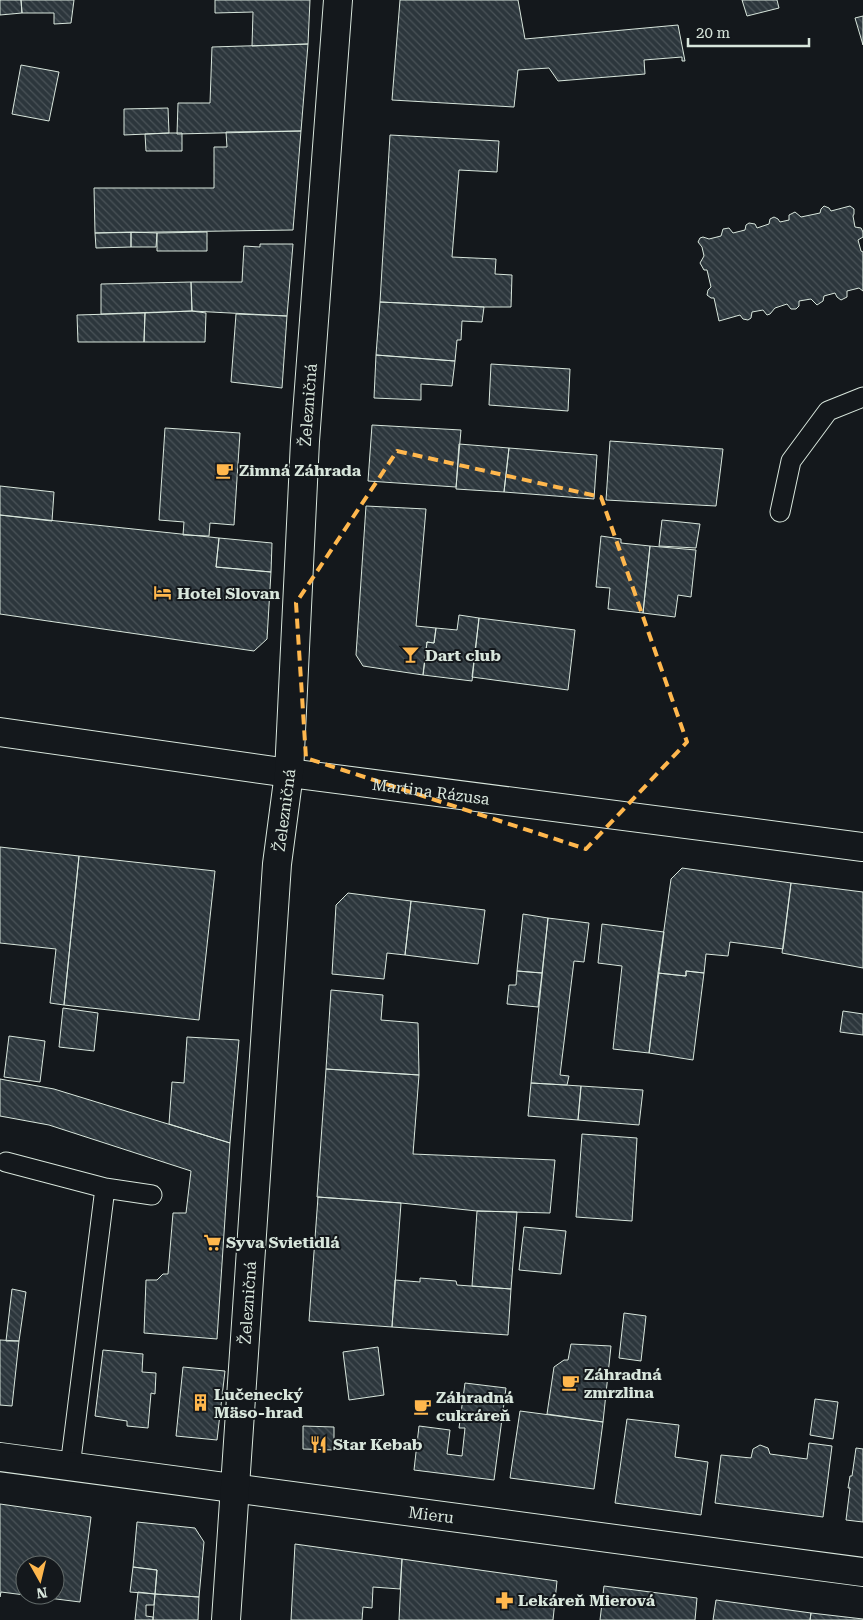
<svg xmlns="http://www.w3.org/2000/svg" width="863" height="1620" font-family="'Roboto Serif',serif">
  <defs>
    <pattern id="building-back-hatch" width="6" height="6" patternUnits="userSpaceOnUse" patternTransform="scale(1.25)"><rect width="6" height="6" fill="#2c363c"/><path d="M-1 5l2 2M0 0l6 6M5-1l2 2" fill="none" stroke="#4a5358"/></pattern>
  </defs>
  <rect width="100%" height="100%" fill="#14181c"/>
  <path fill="url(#building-back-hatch)" stroke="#d8e6dc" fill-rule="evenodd" d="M0,0H21L22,13L0,15Z
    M21,0H74L71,23L54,24V13H22Z
    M215,0H310L308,44L252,46L253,12L215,13Z
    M400,0H518L525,39L678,25L685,61H682V57L644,60L645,74L558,81L549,68L518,70L514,107L392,100Z
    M742,0H777L779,8L747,16Z
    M863,16V45L855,18Z
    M308,44L301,131L177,134L178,103H210L212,47Z
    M21,65L59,72L49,121L12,114Z
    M168,108L169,133L124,135V109Z
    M301,131L293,230L95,233L94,188H214V147H227L226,132Z
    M169,133H182V151H146L145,134Z
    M390,135L499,141L497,172L459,170L452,257L496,259L495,274L512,275L511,307H484L380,302Z
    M824,206L829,208L831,211L850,206L854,209V214L853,216L855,227L861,228L863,232V237L858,240L861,251L863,252V291L859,288L847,291V297L841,300L837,297L835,293L824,296L823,301L817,305L811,299L799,301V306L796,309H791L787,304L775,308L770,314L767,315L763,310L752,312L751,318L748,320L743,319L740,315L719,321L714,298H711L707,295L708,290L711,287L707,270H704L700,263L704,256L702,247L698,242L700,238L703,237L709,239L721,236L723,229L729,228L733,233L745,230L746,225L749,223L755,224L757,228L769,224L770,219L774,217L778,219L780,222L789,220V215L795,212L801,217L820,213L821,209Z
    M131,232L157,233L156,247H131Z
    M131,232V247L96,248L95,233Z
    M207,232V251H157V233Z
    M260,244H293L287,316L192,311L191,282H242L244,246L260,247Z
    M191,282L192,311L101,314V284Z
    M380,302L484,307L482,322L462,321L461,340H457L455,361L376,355Z
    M192,311L206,313L205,342H144L145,313Z
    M145,313L144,342H78L77,315Z
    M236,314L287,316L282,388L231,382Z
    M376,355L455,361L452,386L421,384V400L374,398Z
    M491,364L570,369L568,411L489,405Z
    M372,425L461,430L456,487L368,481Z
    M165,428L240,433L234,525L210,523L209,536L183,535L184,522L159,520Z
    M610,441L723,449L716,506L606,500Z
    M459,444L509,448L504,492L456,489Z
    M509,448L597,455L594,499L504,492Z
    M0,486L54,492L52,521L0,515Z
    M366,506L426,509L416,626L436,628L434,643L427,642L423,675L363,666L356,655Z
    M0,515L219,538L216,567L271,572L267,639L254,651L0,614Z
    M662,520L700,524L696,548L659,546Z
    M601,536L621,539V543L650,546L643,613L608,609L610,588L596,587Z
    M219,538L272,543L271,572L216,567Z
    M650,546L696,550L691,597L678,595L675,617L643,613Z
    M459,615L479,618L472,681L423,675L427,642L434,643L436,628L457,630Z
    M479,618L575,630L568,690L472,677Z
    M0,847L79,856L64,1005L50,1003L56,949L0,943Z
    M79,856L215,871L199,1020L64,1005Z
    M682,868L791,883L783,949L730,942L728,956L706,954L704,973L686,971V976L658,973L671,879Z
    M791,883L863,892V968L782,953Z
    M348,893L411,901L405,955L387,953L384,979L332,974L336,905Z
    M411,901L485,910L478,964L405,955Z
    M523,914L548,918L542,973L517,971Z
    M548,918L589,923L584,962L574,961L560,1075L569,1076L567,1085L531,1083Z
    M602,924L664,932L649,1053L613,1049L622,966L598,963Z
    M517,971L542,973L538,1007L507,1004L509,985H516Z
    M686,971L704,973L693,1060L649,1053L658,973L686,976Z
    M331,990L383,995L381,1020L418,1023L419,1075L326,1069Z
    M63,1008L98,1013L94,1051L59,1047Z
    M843,1011L863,1014V1035L840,1032Z
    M9,1036L45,1041L40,1082L4,1077Z
    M187,1037L239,1040L230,1143L169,1124L172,1082L184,1083Z
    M326,1069L419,1075L413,1154L555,1160L550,1213L477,1211L401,1203L317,1197Z
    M0,1079L54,1089L230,1143L217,1339L144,1333L146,1280H157L163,1274H168L173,1213H186L191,1171L49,1125L0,1116Z
    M531,1083L581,1086L578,1120L528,1116Z
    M581,1086L643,1090L639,1125L578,1120Z
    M582,1134L637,1138L632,1221L576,1217Z
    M318,1197L401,1203L392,1327L309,1321Z
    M477,1211L517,1212L511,1289L472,1286Z
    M524,1227L566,1231L561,1274L519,1270Z
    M420,1278L456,1281L457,1285L511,1289L508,1335L392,1327L395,1280L420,1282Z
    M12,1289L26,1292L19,1341H6Z
    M624,1313L646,1316L641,1361L619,1358Z
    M0,1340L19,1341L12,1406L0,1405Z
    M571,1344L611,1346L603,1422L547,1414L554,1367L564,1360H568Z
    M378,1347L384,1395L349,1400L343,1352Z
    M103,1350L143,1354L142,1372L156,1373L155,1394L151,1393L148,1428L127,1426V1421L95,1416Z
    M183,1367L225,1371L217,1440L176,1436Z
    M465,1383L506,1388L494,1480L414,1470L419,1426L450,1430L447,1454L462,1456L465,1428H459Z
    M815,1399L838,1402L833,1439L810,1435Z
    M520,1411L603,1422L594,1489L510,1478Z
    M627,1419L679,1425L675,1457L708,1462L701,1515L615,1503Z
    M303,1426L334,1427V1450L303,1449Z
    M809,1443L832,1446L823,1517L715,1503L721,1455L751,1458L753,1449L760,1445L768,1448L770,1454L807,1459Z
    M856,1448L863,1449V1522L846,1520L850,1488H848L850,1476H852Z
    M0,1504L91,1517L80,1602L1,1592L0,1597ZM25,1565H55V1595H25Z
    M137,1522L195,1528L204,1542L199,1597L155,1594L157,1570L133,1567Z
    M295,1544L402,1559L400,1589L373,1587L372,1608L363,1607L362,1620H291Z
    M402,1559L557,1581L553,1620H399Z
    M133,1567L157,1570L155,1594L130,1592Z
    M604,1586L697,1598L695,1620H600Z
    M138,1592L155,1594L154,1605H146V1616L153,1617V1620H135Z
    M155,1594L199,1597L198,1620H153Z
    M716,1600L811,1613L810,1620H713Z
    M811,1613L863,1619V1620H810Z"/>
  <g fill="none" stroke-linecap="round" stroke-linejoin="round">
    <defs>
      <path id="service" d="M780,512L791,461L828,411L863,397
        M6,1162L105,1188L152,1195
        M70,1467L105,1188"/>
      <g id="minor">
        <path id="s1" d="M0,732L289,773L863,847"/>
        <path id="s2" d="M0,1457L863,1572"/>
        <path id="s3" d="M226,1620L277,864L289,773L305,441L338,0"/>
      </g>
    </defs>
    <use href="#service" stroke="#d8e6dc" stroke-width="21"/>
    <use href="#minor" stroke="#d8e6dc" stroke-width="30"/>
    <use href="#service" stroke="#14181c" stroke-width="19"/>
    <use href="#minor" stroke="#14181c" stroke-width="28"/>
  </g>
  <path fill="none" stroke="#ffb74d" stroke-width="4" stroke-dasharray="10 6" stroke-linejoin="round" d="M397,451L601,497L687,742L586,849L306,758L296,603Z"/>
  <defs>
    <symbol id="cafe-bare" viewBox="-9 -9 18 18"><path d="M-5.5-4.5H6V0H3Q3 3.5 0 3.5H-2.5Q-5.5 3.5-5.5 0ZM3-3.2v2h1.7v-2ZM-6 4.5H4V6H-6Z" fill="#ffb74d" stroke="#14181c" stroke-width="2.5" paint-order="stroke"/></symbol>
    <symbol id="hotel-bare" viewBox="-9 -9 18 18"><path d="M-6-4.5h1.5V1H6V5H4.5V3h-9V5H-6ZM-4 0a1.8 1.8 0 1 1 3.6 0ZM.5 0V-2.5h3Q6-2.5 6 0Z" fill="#ffb74d" stroke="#14181c" stroke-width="2.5" paint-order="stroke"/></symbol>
    <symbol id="bar-bare" viewBox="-9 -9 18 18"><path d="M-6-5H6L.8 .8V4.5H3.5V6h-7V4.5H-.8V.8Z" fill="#ffb74d" stroke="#14181c" stroke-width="2.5" paint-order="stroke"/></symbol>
    <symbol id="supermarket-bare" viewBox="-9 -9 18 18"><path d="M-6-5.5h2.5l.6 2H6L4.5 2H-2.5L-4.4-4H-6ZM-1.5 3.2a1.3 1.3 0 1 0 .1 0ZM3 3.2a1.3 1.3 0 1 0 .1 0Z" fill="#ffb74d" stroke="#14181c" stroke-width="2.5" paint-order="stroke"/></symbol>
    <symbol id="building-bare" viewBox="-9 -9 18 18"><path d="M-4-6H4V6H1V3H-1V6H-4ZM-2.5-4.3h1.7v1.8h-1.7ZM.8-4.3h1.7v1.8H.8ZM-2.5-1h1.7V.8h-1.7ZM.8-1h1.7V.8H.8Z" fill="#ffb74d" stroke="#14181c" stroke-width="2.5" paint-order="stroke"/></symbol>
    <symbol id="restaurant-bare" viewBox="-9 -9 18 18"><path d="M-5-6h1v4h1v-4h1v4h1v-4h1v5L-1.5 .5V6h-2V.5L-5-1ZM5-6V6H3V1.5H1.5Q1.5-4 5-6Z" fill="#ffb74d" stroke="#14181c" stroke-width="2.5" paint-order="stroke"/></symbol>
    <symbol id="pharmacy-bare" viewBox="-9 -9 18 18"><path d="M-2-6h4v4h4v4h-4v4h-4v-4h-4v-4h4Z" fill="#ffb74d" stroke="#14181c" stroke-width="2.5" paint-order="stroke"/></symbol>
  </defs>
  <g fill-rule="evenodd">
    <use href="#cafe-bare" x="212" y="458" width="25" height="25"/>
    <use href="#hotel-bare" x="150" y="580" width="25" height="25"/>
    <use href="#bar-bare" x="398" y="642" width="25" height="25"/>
    <use href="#supermarket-bare" x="200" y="1230" width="25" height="25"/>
    <use href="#cafe-bare" x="558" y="1370" width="25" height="25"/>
    <use href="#building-bare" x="188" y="1390" width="25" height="25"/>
    <use href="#cafe-bare" x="410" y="1394" width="25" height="25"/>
    <use href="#restaurant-bare" x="306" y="1432" width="25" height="25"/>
    <use href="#pharmacy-bare" x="492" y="1588" width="25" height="25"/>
  </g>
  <g text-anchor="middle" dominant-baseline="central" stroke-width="4" stroke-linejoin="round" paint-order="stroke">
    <g font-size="16" fill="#d8e6dc" stroke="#14181c">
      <text stroke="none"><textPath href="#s3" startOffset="1218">Železničná</textPath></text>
      <text stroke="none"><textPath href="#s1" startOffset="435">Martina Rázusa</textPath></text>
      <text stroke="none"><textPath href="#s3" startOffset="812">Železničná</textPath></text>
      <text stroke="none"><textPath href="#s3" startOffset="318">Železničná</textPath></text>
      <text stroke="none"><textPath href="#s2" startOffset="435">Mieru</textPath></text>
    </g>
    <g font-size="16" font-weight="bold" fill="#d8e6dc" stroke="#14181c" text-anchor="start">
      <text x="239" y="470">Zimná Záhrada</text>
      <text x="177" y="593">Hotel Slovan</text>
      <text x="425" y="655">Dart club</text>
      <text x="226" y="1242">Syva Svietidlá</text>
      <text x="584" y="1374">Záhradná<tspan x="584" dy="18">zmrzlina</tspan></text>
      <text x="214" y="1394">Lučenecký<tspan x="214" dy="18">Mäso-hrad</tspan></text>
      <text x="436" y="1397">Záhradná<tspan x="436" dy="18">cukráreň</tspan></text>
      <text x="333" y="1444">Star Kebab</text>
      <text x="518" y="1600">Lekáreň Mierová</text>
    </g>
  </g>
  <g transform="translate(40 1580) rotate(172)"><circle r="24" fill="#14181c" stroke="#626a69"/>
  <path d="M0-4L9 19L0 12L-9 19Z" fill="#ffb74d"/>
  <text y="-8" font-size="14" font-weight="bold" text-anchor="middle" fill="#d8e6dc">N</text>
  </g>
  <path d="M688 38v8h121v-8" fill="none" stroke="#d8e6dc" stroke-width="2.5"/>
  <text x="696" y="38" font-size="15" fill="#d8e6dc" stroke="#14181c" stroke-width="4" paint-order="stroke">20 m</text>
</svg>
